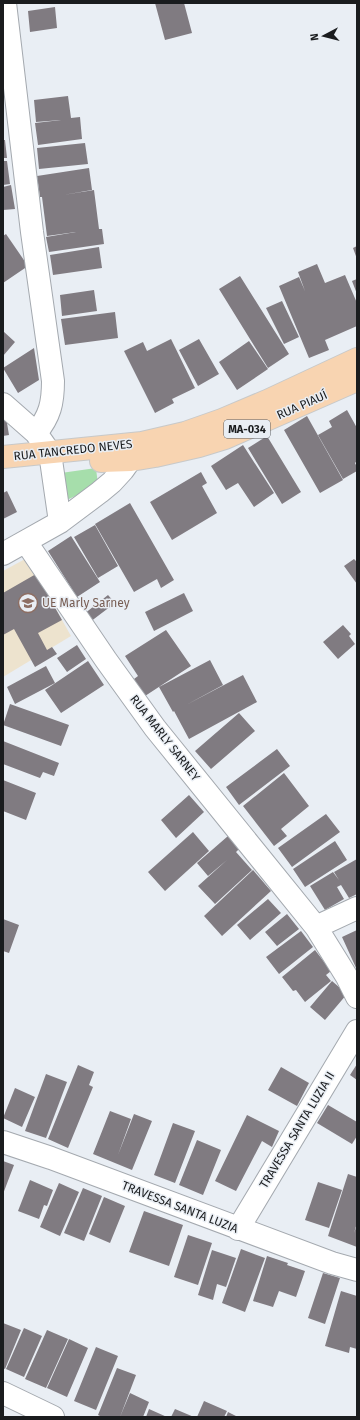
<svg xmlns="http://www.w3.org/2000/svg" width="360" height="1420" font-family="'Fira Sans',sans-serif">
  <rect width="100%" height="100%" fill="#e9eef4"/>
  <path fill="#ede3ce" d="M27,558L71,636L3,677V571Z"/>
  <path fill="#a6deab" d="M96,468L98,485L69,499L64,497L61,473Z"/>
  <path fill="#807b81" d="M155,3H184L192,33L165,40Z
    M55,7L57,28L30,32L28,11Z
    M68,96L71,118L80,117L82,139L38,145L35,123L61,120L36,122L34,100Z
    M3,140H5L7,158H3Z
    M85,143L88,164L39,169L37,148Z
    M3,161H7L10,184L3,185Z
    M89,168L92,190L63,195L94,190L99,229H102L104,244L49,252L46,237L76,232L47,236L42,197H40L37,176Z
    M11,185L15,209L3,210V187Z
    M6,234L28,266L3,283V236Z
    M357,246V259L353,248Z
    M99,247L102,268L53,275L50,255Z
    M317,264L325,283L345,275L357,303V326L325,340L329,350L309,358L279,286L299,277L305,291L298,272Z
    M240,276L289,354L268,368L219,289Z
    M357,279V294L352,281Z
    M94,290L97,311L62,316L60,295Z
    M282,301L299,337L284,344L266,308Z
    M115,312L118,338L65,345L61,319Z
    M3,331L15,342L3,356Z
    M171,339L195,388L172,399L174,403L155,413L124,351L143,342L147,351Z
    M199,339L219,374L198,386L179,350Z
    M249,341L268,369L237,390L219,362Z
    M34,348L39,380L18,393L3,368Z
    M347,410L357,428V461L355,463L357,467V471L343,479L318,435L332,427L329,421Z
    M307,416L343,480L320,493L284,430Z
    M3,417L10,423H7L9,435L3,436Z
    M267,436L301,492L282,504L248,448Z
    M243,445L274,493L254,507L238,483L226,490L211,466Z
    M201,472L207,483L202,486L217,513L172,540L150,502Z
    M7,491L17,512L3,519V493Z
    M130,503L174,580L161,588L157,579L134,592L95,524Z
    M95,525L118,566L98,578L74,537Z
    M71,536L100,582L77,597L48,551Z
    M354,559L357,562V584L344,566Z
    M36,574L62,620L38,633L47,650L52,647L57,654L35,667L14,629L3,635V593Z
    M184,593L193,611L154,631L145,612Z
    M108,595L115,603L90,622L84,614Z
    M343,625L351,634L349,636L355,644L338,659L323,642Z
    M166,630L191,666L145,696L134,679L138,676L125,656Z
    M77,645L86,659L67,672L57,658Z
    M210,660L223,685L186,705L243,675L257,702L189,739L174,711L173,712L159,687Z
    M88,661L104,685L61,713L45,690Z
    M46,666L55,683L15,704L7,687Z
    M10,704L69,725L61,746L3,725Z
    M239,713L255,731L211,769L195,751Z
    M3,741L59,763L54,776L43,772L40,778L3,764Z
    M277,749L290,766L239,805L226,787Z
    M284,773L309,806L281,829L287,836L274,846L243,806Z
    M3,780L36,793L26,820L3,811Z
    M189,795L204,812L176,838L161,820Z
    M326,814L340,832L292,867L278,848Z
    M193,832L209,851L165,891L148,872Z
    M228,836L239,849L236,852L252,870L215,904L198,886L227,860L208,876L197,863Z
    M335,841L347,860L305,887L293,869Z
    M357,859V894L349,898L341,885L337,887L344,899L325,910L310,886L333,872L339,880L334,872Z
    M253,870L271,891L222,936L204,916Z
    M268,899L281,913L250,940L237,925Z
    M287,914L299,929L277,946L265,932Z
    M3,919L19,925L9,953L3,951Z
    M357,930V970L342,937Z
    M301,931L313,947L279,974L266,957Z
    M315,950L331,971L326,975L331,981L305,1002L296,990L293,991L282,977Z
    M332,981L347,994L325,1020L310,1007Z
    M357,1064V1080L350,1075Z
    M78,1065L94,1072L89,1085L93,1087L68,1148L48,1139Z
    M281,1067L309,1083L297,1106L268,1090Z
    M46,1074L67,1082L46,1138L25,1131Z
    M15,1088L35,1097L22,1127L3,1118Z
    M328,1105L357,1122V1136L352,1144L317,1123Z
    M110,1111L131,1119L118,1155L134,1114L152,1121L132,1170L93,1154Z
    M247,1115L279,1131L272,1147L262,1141L236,1191L215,1181Z
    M173,1123L195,1131L175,1183L154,1175Z
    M197,1140L221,1150L203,1195L179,1185Z
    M3,1161L14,1165L3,1194Z
    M348,1174L357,1177V1223L354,1233L357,1225V1247L328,1236Z
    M30,1180L53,1190L47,1206L44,1205L39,1219L18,1211Z
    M318,1182L342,1190L329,1228L305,1220Z
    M59,1183L79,1192L60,1236L40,1227Z
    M83,1188L102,1196L84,1241L64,1233Z
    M104,1197L125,1206L110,1243L89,1234Z
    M144,1211L183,1225L169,1266L129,1252Z
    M188,1235L212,1243L198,1285L174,1277Z
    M241,1249L265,1258L245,1312L222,1303Z
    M212,1250L236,1258L226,1287L217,1284L213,1300L198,1295Z
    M267,1256L288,1263L287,1265L305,1271L296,1297L279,1291L273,1307L253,1301Z
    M323,1273L340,1278L325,1324L308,1318Z
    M341,1291L357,1296V1349L350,1347L349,1353L325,1346Z
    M3,1323L21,1330L5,1369L3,1368Z
    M24,1328L42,1336L24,1377L6,1369Z
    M47,1330L68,1339L46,1388L25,1379Z
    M69,1339L88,1348L67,1397L47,1388Z
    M96,1347L118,1356L96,1410L74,1401Z
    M117,1368L136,1375L120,1417H102L98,1415Z
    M130,1393L149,1402L143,1417H120Z
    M204,1401L227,1411L224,1417H197Z
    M149,1409L167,1417H146Z
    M175,1409L194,1417H171Z
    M228,1412L238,1417H226Z"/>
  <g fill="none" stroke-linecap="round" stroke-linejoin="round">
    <defs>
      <path id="minor" d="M5,3L32,232L53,381C53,403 50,416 36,433
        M3,404L36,433L50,453L60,522
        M26,542L106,660L155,728L316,927L347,977L357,997
        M3,554L60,522L100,492L112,482L123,470L140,446
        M316,927L357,908
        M3,1142L51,1158L332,1263L357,1270
        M238,1229L357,1031
        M3,1393L53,1417"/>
      <path id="major" d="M3,457L142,443L185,433L222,420L267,401L357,359
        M101,461L131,460L155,456L199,446L225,438L357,380"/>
    </defs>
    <use href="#minor" stroke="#a4a9af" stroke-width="24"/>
    <use href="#major" stroke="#c8c9c9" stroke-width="24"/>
    <use href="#minor" stroke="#fff" stroke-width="22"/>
    <use href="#major" stroke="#f8d4b1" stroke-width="22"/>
  </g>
  <defs>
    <symbol id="school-ring" viewBox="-11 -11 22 22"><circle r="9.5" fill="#e9eef4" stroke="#8d6e63" stroke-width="1.5"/><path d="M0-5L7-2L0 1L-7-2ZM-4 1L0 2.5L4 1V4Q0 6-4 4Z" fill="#8d6e63"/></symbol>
  </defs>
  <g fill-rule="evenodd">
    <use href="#school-ring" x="17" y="592" width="22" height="22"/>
  </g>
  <g text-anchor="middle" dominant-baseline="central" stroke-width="3" stroke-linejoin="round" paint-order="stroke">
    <rect fill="#e9eef4" stroke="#585b5e" stroke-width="1" x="224" y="420" width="46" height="18" rx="3"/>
    <g font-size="11" font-weight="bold" fill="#1a1c1e">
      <text x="247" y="429">MA-034</text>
    </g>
    <g font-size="12" fill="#1a1c1e" stroke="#e9eef4">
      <text transform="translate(302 405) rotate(-24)">RUA PIAUÍ</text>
      <text transform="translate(73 450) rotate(-6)">RUA TANCREDO NEVES</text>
      <text transform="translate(165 738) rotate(52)">RUA MARLY SARNEY</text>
      <text transform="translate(297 1130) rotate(-59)">TRAVESSA SANTA LUZIA II</text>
      <text transform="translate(180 1207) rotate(21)">TRAVESSA SANTA LUZIA</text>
    </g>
    <g font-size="12" fill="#785e54" stroke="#e9eef4" text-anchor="start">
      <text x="42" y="603">UE Marly Sarney</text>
    </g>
  </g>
  <rect width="360" height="1420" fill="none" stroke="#1a1c1e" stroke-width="8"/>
  <g transform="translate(324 36) rotate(263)" stroke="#e9eef4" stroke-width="3" paint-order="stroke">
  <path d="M0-3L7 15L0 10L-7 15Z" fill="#1a1c1e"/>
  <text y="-6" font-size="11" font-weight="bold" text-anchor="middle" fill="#1a1c1e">N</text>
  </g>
</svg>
